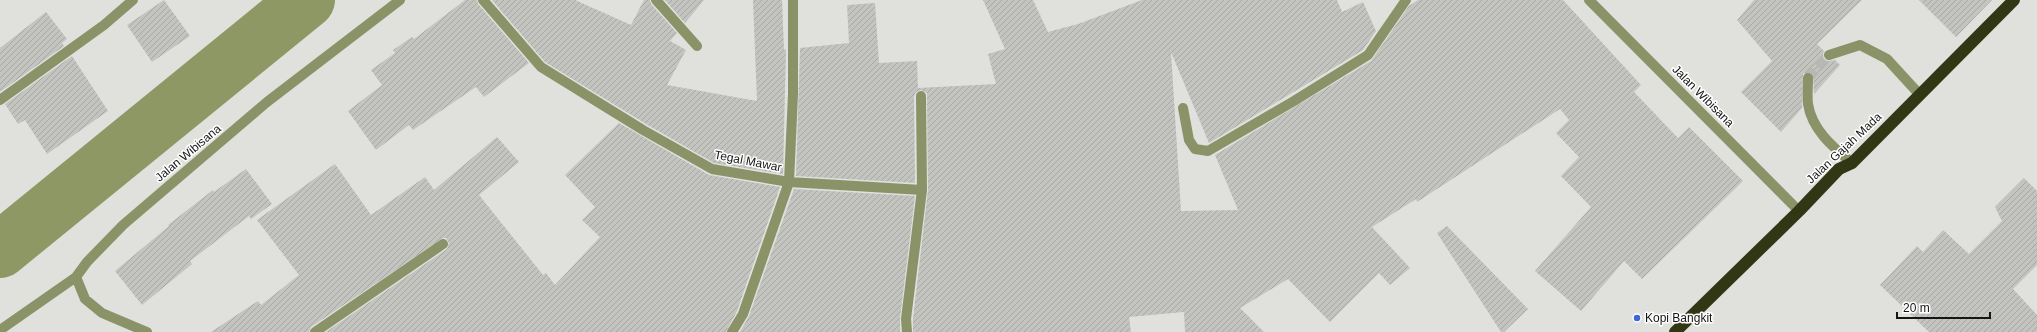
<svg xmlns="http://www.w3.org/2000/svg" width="2037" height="332" font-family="Arial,sans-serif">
  <defs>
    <pattern id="building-hatch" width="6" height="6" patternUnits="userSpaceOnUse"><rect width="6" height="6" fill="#c3c3c0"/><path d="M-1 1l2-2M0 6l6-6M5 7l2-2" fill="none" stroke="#a7a7a4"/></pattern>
  </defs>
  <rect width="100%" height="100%" fill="#e0e0dc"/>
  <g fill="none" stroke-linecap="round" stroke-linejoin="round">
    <path stroke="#8e9864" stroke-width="56" d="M0,250L307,0"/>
  </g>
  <path fill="url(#building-hatch)" d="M164,0L190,36L152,62L127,25Z
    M465,0H477L478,4L529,63L484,97L476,87L413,130L409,125L376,150L348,111L382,85L371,70L395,53L393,50L412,37L414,39Z
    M492,0H575L631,25L644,0H650L651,4L677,33L670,41L686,50L667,85L757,101L753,0H782L784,50L786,49L783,174L714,163L646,124L545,62Z
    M665,0H704L685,23Z
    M983,0H1033L1048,32L1078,24L1142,0H1337L1342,12L1363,2L1376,31L1363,50L1209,143L1171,52L1181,211L1238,210L1215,155L1371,61L1409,6L1418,0H1563L1641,85L1634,92L1678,138L1689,127L1743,181L1642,279L1624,261L1581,311L1535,271L1591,207L1561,176L1579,157L1556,133L1569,120L1560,109L1417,202L1416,199L1372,227L1410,268L1390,285L1379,273L1330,322L1288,279L1240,308L1264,332H1185L1184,312L1129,317L1131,332H913V319L928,190L927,93L921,90L916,92L914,96L915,183L796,176L800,48L849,43L847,5L875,3L879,63L917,61L918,88L996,84L988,54L1005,49Z
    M1754,0H1862L1817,44L1824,51L1823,54L1824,60L1828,61L1835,60L1840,65L1814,94L1813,75L1808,72L1803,74L1802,108L1781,132L1741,92L1772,61L1737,20Z
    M1919,0H1992L1956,37Z
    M46,12L67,39L62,43L64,46L0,92V48Z
    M72,56L108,111L47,154L25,120L18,124L5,104Z
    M619,123L709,175L780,187L737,311L726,332H326L447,249L449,243L446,238H443L311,327L309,332H211L258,301L261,305L299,275L257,220L335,164L371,215L425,177L434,190L497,137L519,162L479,195L543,275L546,273L555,285L600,237L582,220L595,207L565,175Z
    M246,169L272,204L251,219L249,216L190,261L192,264L142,305L115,271L169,226L168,225L213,190L214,192Z
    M2024,178L2037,191V265L2013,289L2037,315V332H1929L1880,285L1917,246L1923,252L1943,230L1969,254L2002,221L1995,207Z
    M794,189L915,196L900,318V332H740L749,316Z
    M1447,226L1528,309L1504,332H1501L1437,233Z"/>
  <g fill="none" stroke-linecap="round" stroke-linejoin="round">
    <path stroke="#b7b8b4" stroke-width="10" stroke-dasharray="10 5" stroke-linecap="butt" d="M1808,78L1829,55"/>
    <path stroke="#8a9268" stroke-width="10" d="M483,0L541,67L643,130L712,169L789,182L922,190
      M656,0L697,46
      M1589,0L1799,211
      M1829,55L1860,45L1887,59L1920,95
      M1808,78C1808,87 1807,96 1808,104C1812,130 1833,147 1852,163
      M0,100L104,25L133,0
      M1183,108L1189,140L1195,149L1208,151L1294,101L1368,55L1406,0
      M76,277L85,299L102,313L147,332
      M0,330L76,277L87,262L123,225L267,102L400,0
      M315,332L443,244
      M732,332L743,314L789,182L793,94V0
      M907,332L906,319L922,190L921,96"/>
    <path stroke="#313715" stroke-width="12" d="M1675,332L1799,211L1839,169L1852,163L2014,0"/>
  </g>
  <circle fill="#4164d7" stroke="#fff" stroke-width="1.5" cx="1637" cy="318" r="4"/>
  <g text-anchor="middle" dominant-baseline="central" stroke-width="3" stroke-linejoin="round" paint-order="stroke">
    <g font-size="12" fill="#151614" stroke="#fff">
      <text transform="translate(1703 96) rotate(45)">Jalan Wibisana</text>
      <text transform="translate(1844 148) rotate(-43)">Jalan Gajah Mada</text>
      <text transform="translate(188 153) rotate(-40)">Jalan Wibisana</text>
      <text transform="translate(748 161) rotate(11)">Tegal Mawar</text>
    </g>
    <g font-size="12" fill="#151614" stroke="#fff" text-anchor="start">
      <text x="1645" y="318">Kopi Bangkit</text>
    </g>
  </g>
  <path d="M1897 312v6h93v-6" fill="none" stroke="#151614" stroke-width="2"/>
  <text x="1903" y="312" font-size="12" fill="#151614" stroke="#ffffff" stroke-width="3" paint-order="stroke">20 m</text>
</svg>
